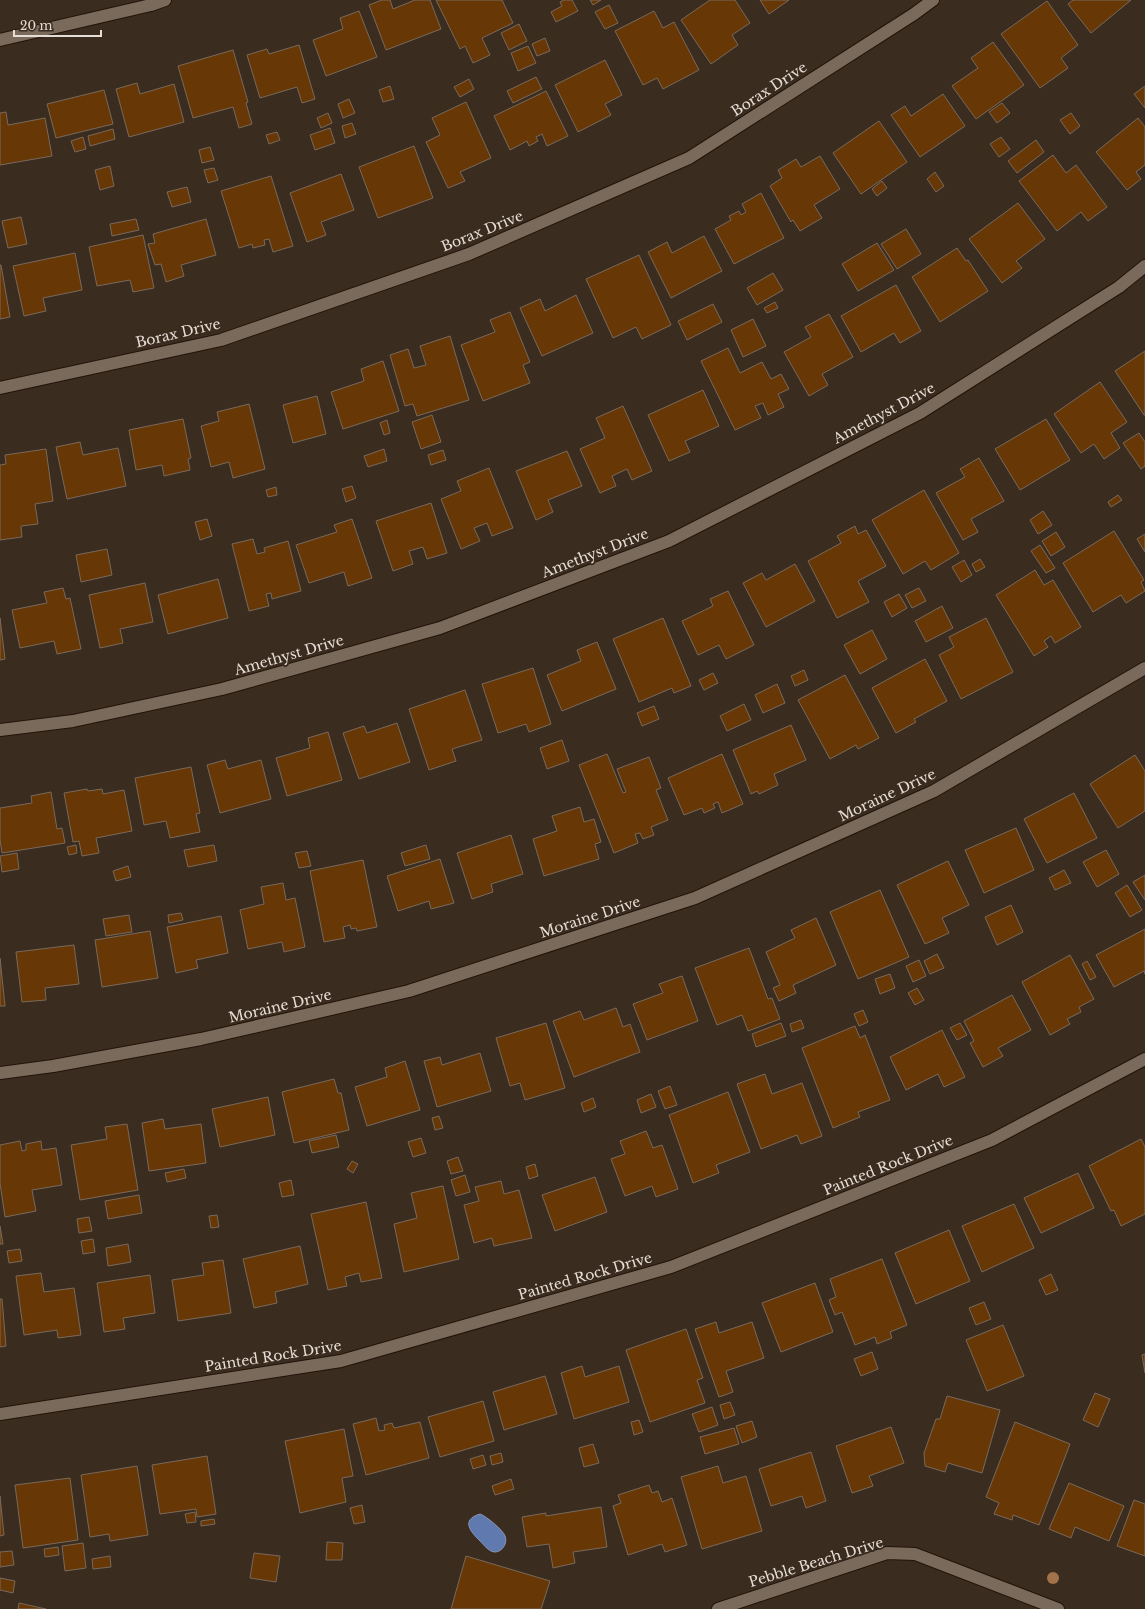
<svg xmlns="http://www.w3.org/2000/svg" width="1145" height="1609" font-family="'Libre Baskerville',serif">
  <rect width="100%" height="100%" fill="#3b2c20"/>
  <path fill="#6079af" stroke="#8897ba" d="M480,1514C486,1516 503,1530 505,1536C508,1543 502,1552 495,1552C489,1552 484,1545 480,1541C471,1532 460,1520 480,1514Z"/>
  <path fill="#673805" stroke="#79695c" d="M382,0H390L393,9L415,0H430L441,29L386,50L369,5Z
    M436,0H502L513,23L482,38L490,55L473,63L465,46L460,49Z
    M564,0H572L578,11L556,22L551,12L562,6L560,2Z
    M590,0H601L593,5Z
    M710,0H735L750,23L732,35L738,45L711,64L681,20Z
    M760,0H789L769,14Z
    M1073,0H1131L1091,33L1068,4Z
    M1047,1L1078,45L1061,58L1068,68L1040,88L1001,34Z
    M609,5L618,23L605,29L595,12Z
    M359,11L377,57L326,76L313,40L343,29L340,18Z
    M654,11L663,28L674,22L699,70L663,89L657,78L643,85L615,31Z
    M519,24L527,41L509,50L501,33Z
    M545,38L550,51L537,56L532,44Z
    M993,42L1024,85L976,119L952,86L978,68L971,58Z
    M299,45L315,99L302,103L297,87L260,98L247,55L267,49L269,54Z
    M528,46L536,63L518,71L511,53Z
    M233,50L248,102L246,103L252,124L239,128L233,107L193,118L178,66Z
    M605,60L622,95L605,104L611,115L578,132L555,85Z
    M536,77L542,89L513,103L507,91Z
    M469,79L474,89L460,97L454,87Z
    M137,83L140,94L174,84L184,122L129,137L116,89Z
    M390,86L394,99L383,102L379,90Z
    M1145,86V108L1134,94Z
    M104,90L113,124L56,138L47,104Z
    M546,91L568,136L547,146L542,134L536,137L538,141L529,146L527,141L510,150L494,116Z
    M943,94L965,126L920,157L891,115L905,106L911,116Z
    M349,99L355,113L343,118L338,104Z
    M466,102L491,158L460,172L465,181L448,188L426,142L440,135L432,118Z
    M1002,103L1010,113L997,123L989,112Z
    M6,112L8,125L45,118L52,156L0,165V113Z
    M328,113L332,123L321,128L317,118Z
    M1071,113L1080,126L1070,134L1060,120Z
    M1138,118L1145,127V165L1136,172L1141,179L1127,190L1096,152Z
    M879,121L907,162L861,194L833,153Z
    M352,123L356,134L345,138L342,126Z
    M330,128L335,143L315,150L310,135Z
    M113,129L115,139L90,146L88,136Z
    M277,132L280,140L269,144L266,135Z
    M83,137L86,149L75,152L71,141Z
    M1001,137L1010,149L999,157L990,144Z
    M1036,140L1044,152L1017,173L1008,161Z
    M414,146L433,198L378,218L359,167Z
    M210,147L214,160L202,163L199,150Z
    M1053,155L1066,173L1076,165L1107,207L1088,221L1081,212L1057,231L1019,181Z
    M820,156L840,189L814,205L822,218L800,231L793,220L791,222L770,186L782,178L778,170L796,159L801,167Z
    M110,166L114,186L100,190L95,170Z
    M214,168L218,180L208,183L204,170Z
    M935,172L944,186L936,192L927,179Z
    M341,174L354,210L321,222L326,235L307,242L290,193Z
    M271,176L293,246L273,252L269,239L264,240L265,245L253,248L252,244L239,248L221,191Z
    M882,181L887,188L877,196L872,189Z
    M187,187L191,202L172,207L167,192Z
    M761,193L784,238L734,264L715,229L731,220L729,216L739,211L741,215L746,212L742,204Z
    M1018,203L1045,239L1016,261L1022,268L1002,283L969,239Z
    M21,217L27,244L8,248L2,221Z
    M136,219L139,230L112,236L110,224Z
    M206,219L216,255L181,265L184,276L166,282L161,264L155,265L148,244L155,243L153,234Z
    M906,229L921,254L897,269L881,244Z
    M143,235L154,288L133,292L130,280L97,286L89,247Z
    M704,236L722,271L671,298L648,252L667,242L672,253Z
    M877,243L894,270L858,291L842,264Z
    M957,248L966,261L968,260L988,291L940,322L912,277Z
    M75,253L82,290L43,298L46,311L24,316L13,266Z
    M639,255L671,325L642,339L636,327L613,338L586,279Z
    M0,265H1L10,317L0,319Z
    M773,273L783,290L757,305L747,288Z
    M896,285L921,331L900,343L894,333L861,352L841,316Z
    M576,295L593,333L542,356L520,308L540,299L545,311Z
    M775,302L778,308L767,313L764,308Z
    M713,304L722,322L687,340L678,321Z
    M510,312L530,362L523,365L530,383L483,401L461,345L495,332L490,320Z
    M829,314L853,357L822,374L828,385L809,396L784,352L811,337L805,327Z
    M753,319L766,346L743,357L731,330Z
    M450,336L469,400L417,416L413,404L405,406L390,355L408,349L414,368L426,365L420,346Z
    M728,348L740,373L762,362L771,379L781,374L789,389L778,394L784,407L768,415L763,403L755,406L761,418L735,430L701,361Z
    M1145,351V415H1144L1115,371Z
    M383,361L399,411L343,429L331,392L364,381L361,369Z
    M1100,382L1127,422L1111,433L1120,448L1104,459L1094,444L1081,453L1054,414Z
    M703,390L719,426L685,441L690,452L669,461L648,415Z
    M317,396L326,434L293,443L283,405Z
    M249,404L265,469L233,478L229,462L211,467L201,426L219,421L217,412Z
    M623,406L652,471L632,480L627,469L612,476L616,486L600,493L580,449L605,438L596,418Z
    M432,415L441,442L421,449L412,422Z
    M183,419L191,458L188,459L190,470L164,476L162,465L136,470L129,430Z
    M1046,419L1070,460L1020,490L995,449Z
    M387,420L390,433L384,435L380,423Z
    M1139,433L1145,442V466L1141,469L1123,443Z
    M80,442L83,455L118,448L126,486L67,499L56,447Z
    M46,449L53,501L35,504L38,524L21,526L22,537L0,540V465L6,464L5,455Z
    M384,449L387,461L368,467L364,456Z
    M443,450L446,460L431,465L428,455Z
    M567,451L582,486L548,500L553,512L536,520L516,471Z
    M979,458L1004,501L971,519L978,532L963,540L936,493L965,477L960,469Z
    M489,468L513,528L492,536L487,523L474,528L480,541L461,549L441,499L461,491L457,481Z
    M352,486L356,498L346,502L342,489Z
    M276,487L277,495L268,497L266,490Z
    M924,490L959,553L931,570L925,561L903,574L872,520Z
    M1118,495L1122,500L1111,507L1108,502Z
    M431,503L447,553L427,559L423,547L409,551L413,564L393,571L376,521Z
    M1043,511L1052,525L1038,534L1030,520Z
    M207,519L212,536L200,540L195,522Z
    M352,519L372,578L348,586L344,572L309,583L296,545L337,532L334,525Z
    M855,526L858,534L866,530L886,566L858,581L869,602L837,618L808,561L841,543L837,536Z
    M1114,531L1144,580L1141,582L1145,591L1126,603L1121,595L1093,612L1063,563Z
    M1056,532L1065,547L1051,556L1042,541Z
    M1145,534V552L1137,539Z
    M253,539L257,554L265,552L264,548L288,541L301,591L272,599L271,593L266,594L269,606L249,611L232,544Z
    M1040,545L1055,568L1046,573L1031,551Z
    M107,549L112,575L81,582L76,555Z
    M980,559L985,567L976,572L972,564Z
    M964,560L972,575L961,582L952,567Z
    M795,564L815,601L766,627L743,583L762,573L766,580Z
    M1035,570L1044,585L1053,580L1081,627L1055,643L1051,636L1044,641L1048,647L1034,656L996,595Z
    M218,579L228,618L168,634L158,595Z
    M145,583L153,622L120,629L123,643L100,648L89,595Z
    M63,588L66,599L70,598L81,649L57,654L54,641L20,648L12,610L47,603L44,592Z
    M919,588L926,601L912,608L905,595Z
    M728,591L754,645L726,659L719,645L698,655L682,621L713,606L710,599Z
    M899,594L907,608L892,617L884,602Z
    M942,606L953,628L926,642L915,621Z
    M0,618L5,659L0,660Z
    M663,618L691,686L674,693L672,688L639,702L613,639Z
    M986,618L1013,672L961,699L939,655L954,647L949,637Z
    M872,630L887,659L860,674L844,645Z
    M597,642L616,689L562,711L547,675L581,661L577,650Z
    M925,659L947,701L914,719L916,722L896,733L872,688Z
    M533,668L551,724L529,732L526,724L498,733L482,684Z
    M804,670L808,680L795,686L791,676Z
    M713,673L718,683L704,690L699,680Z
    M845,675L879,738L858,749L856,745L830,759L798,700Z
    M777,684L785,703L763,713L755,695Z
    M465,690L482,740L452,749L456,761L429,770L409,709Z
    M744,704L751,720L727,731L720,716Z
    M654,706L659,719L642,726L637,713Z
    M397,723L410,762L359,779L343,733L364,726L367,733Z
    M791,725L806,760L774,774L778,785L759,794L757,791L751,794L733,750Z
    M328,732L342,780L287,796L276,758L310,748L308,738Z
    M562,740L569,761L547,769L540,748Z
    M607,754L623,793L626,792L617,769L649,757L661,788L656,790L668,820L651,827L654,835L643,839L640,833L635,834L638,843L614,853L579,765Z
    M722,754L743,804L722,813L718,802L713,804L715,808L704,813L702,808L684,815L668,778Z
    M1135,755L1145,771V811L1118,828L1090,784Z
    M225,760L228,769L261,760L271,799L220,813L207,765Z
    M191,767L200,813L196,814L200,832L170,838L166,821L144,825L135,778Z
    M87,789L88,791L102,789L103,794L124,790L132,831L96,838L99,853L82,856L79,841L73,842L64,793Z
    M51,792L57,829L62,828L65,843L2,853L0,840V808L32,803L31,796Z
    M1074,793L1097,838L1047,863L1024,819Z
    M580,807L584,822L594,819L601,842L595,844L599,859L544,876L533,839L557,831L552,816Z
    M1016,828L1034,870L984,893L965,850Z
    M511,835L523,874L491,884L493,892L472,899L457,853Z
    M76,845L77,853L69,855L67,847Z
    M214,845L217,861L188,867L184,850Z
    M426,845L430,859L405,866L401,853Z
    M1106,850L1119,874L1097,887L1083,862Z
    M307,851L311,866L299,868L295,853Z
    M17,853L19,869L2,872L0,856Z
    M440,859L454,903L431,909L429,901L398,911L387,876Z
    M363,860L377,927L357,931L356,928L351,929L350,925L343,927L345,938L324,942L310,871Z
    M948,861L969,905L942,918L949,933L925,944L897,885Z
    M128,866L131,877L116,881L113,871Z
    M1064,870L1071,883L1055,890L1049,878Z
    M1145,875V900L1133,882Z
    M283,883L286,900L295,898L305,947L284,952L282,942L248,949L240,910L264,904L261,887Z
    M1127,885L1142,910L1130,917L1115,893Z
    M880,890L909,957L858,979L830,912Z
    M1011,905L1023,932L997,945L985,917Z
    M181,913L183,920L169,923L168,915Z
    M129,915L132,932L106,936L103,919Z
    M221,916L228,953L196,960L198,968L176,973L167,927Z
    M816,918L836,965L793,985L796,993L779,1001L773,988L780,985L766,952L795,938L791,930Z
    M1145,929V974L1144,971L1114,987L1096,955Z
    M150,931L158,978L102,987L95,940Z
    M74,945L79,984L45,988L46,1000L22,1002L16,952Z
    M749,948L768,999L772,998L780,1019L748,1031L742,1015L717,1025L695,968Z
    M937,954L944,968L930,974L924,961Z
    M1070,955L1094,999L1079,1007L1081,1012L1067,1019L1070,1024L1050,1035L1022,982Z
    M0,958L5,1006H0Z
    M919,960L926,976L913,982L906,966Z
    M1087,961L1096,977L1090,980L1082,964Z
    M890,974L895,988L880,994L875,979Z
    M682,976L698,1021L647,1040L633,1004L663,993L659,984Z
    M917,988L924,1000L915,1005L908,993Z
    M1012,995L1031,1030L998,1048L1003,1056L983,1067L970,1043L974,1041L964,1021Z
    M616,1008L623,1027L630,1024L640,1052L574,1077L553,1021L580,1011L584,1020Z
    M863,1010L868,1022L859,1026L854,1014Z
    M801,1020L804,1028L792,1032L790,1024Z
    M546,1023L565,1088L525,1100L520,1083L510,1086L496,1038Z
    M781,1023L786,1036L756,1047L752,1034Z
    M960,1023L967,1035L957,1040L950,1028Z
    M855,1026L860,1038L865,1035L890,1100L858,1112L860,1117L833,1128L802,1048Z
    M942,1030L965,1077L944,1087L938,1074L906,1090L890,1057Z
    M480,1053L491,1091L437,1107L424,1061L440,1057L442,1065Z
    M405,1061L420,1110L367,1126L355,1087L387,1077L385,1068Z
    M765,1074L772,1094L802,1083L822,1136L801,1144L797,1135L761,1149L737,1084Z
    M334,1079L338,1093H341L349,1130L294,1143L282,1092Z
    M670,1086L677,1105L665,1109L658,1091Z
    M728,1092L750,1152L716,1165L719,1173L693,1183L669,1115Z
    M651,1094L656,1107L641,1113L637,1100Z
    M268,1097L275,1135L220,1147L212,1109Z
    M593,1098L596,1107L584,1112L581,1103Z
    M439,1116L443,1128L435,1130L432,1118Z
    M163,1119L165,1129L201,1124L206,1163L149,1171L142,1123Z
    M127,1124L138,1190L80,1200L71,1145L107,1139L105,1127Z
    M646,1131L653,1148L662,1145L678,1189L656,1197L652,1186L625,1196L611,1159L625,1154L620,1141Z
    M336,1135L339,1147L312,1153L309,1141Z
    M421,1138L426,1153L413,1157L408,1142Z
    M1141,1139L1145,1147V1214L1121,1226L1114,1210L1111,1211L1089,1166Z
    M20,1141L22,1151L26,1150V1144L41,1141L42,1150L56,1148L62,1185L32,1190L36,1211L5,1217L0,1183V1145Z
    M458,1157L463,1171L451,1174L447,1161Z
    M352,1161L358,1164L353,1173L347,1169Z
    M535,1164L538,1176L529,1179L526,1167Z
    M184,1169L186,1178L167,1182L165,1173Z
    M1078,1173L1094,1208L1041,1233L1024,1198Z
    M465,1175L470,1192L456,1196L451,1180Z
    M595,1177L607,1212L555,1231L542,1195Z
    M291,1180L294,1195L282,1197L279,1183Z
    M501,1181L504,1194L519,1190L532,1238L494,1246L492,1238L474,1243L464,1205L479,1201L475,1187Z
    M443,1186L459,1259L404,1272L394,1224L417,1218L411,1193Z
    M139,1195L142,1213L108,1219L105,1201Z
    M366,1202L382,1278L361,1282L359,1273L345,1277L347,1286L328,1290L311,1214Z
    M1014,1204L1034,1248L982,1272L962,1226Z
    M217,1215L219,1227L211,1228L209,1216Z
    M89,1217L92,1231L79,1233L77,1219Z
    M0,1226L3,1244H0Z
    M949,1230L970,1281L916,1304L895,1253Z
    M93,1239L95,1252L83,1254L81,1241Z
    M128,1244L131,1262L108,1266L106,1248Z
    M300,1246L308,1284L275,1292L277,1303L254,1308L243,1259Z
    M20,1249L22,1261L9,1263L7,1251Z
    M882,1259L907,1325L890,1332L892,1338L877,1344L875,1337L855,1345L842,1312L835,1315L829,1300L836,1297L830,1279Z
    M223,1260L231,1313L178,1321L172,1280L204,1275L202,1263Z
    M41,1273L44,1292L74,1288L81,1335L58,1338L57,1330L24,1335L16,1276Z
    M1051,1274L1058,1290L1046,1295L1039,1280Z
    M150,1275L155,1313L123,1318L125,1329L104,1332L97,1283Z
    M815,1283L833,1332L781,1352L762,1303Z
    M0,1299H2L6,1346L0,1347Z
    M984,1302L991,1319L976,1325L969,1308Z
    M716,1322L719,1333L752,1322L764,1358L726,1371L733,1392L719,1397L695,1329Z
    M1003,1325L1024,1376L987,1391L966,1340Z
    M686,1329L703,1378L697,1380L705,1403L650,1422L626,1350Z
    M872,1352L878,1369L861,1376L854,1359Z
    M1145,1354V1373L1142,1355Z
    M582,1366L585,1377L619,1366L629,1402L574,1419L561,1373Z
    M545,1376L557,1414L504,1430L493,1392Z
    M1095,1393L1110,1399L1098,1427L1083,1420Z
    M947,1396L1000,1410L982,1473L948,1463L945,1472L925,1466L924,1453L936,1419H940Z
    M483,1401L494,1441L440,1457L428,1417Z
    M730,1402L735,1415L724,1419L720,1405Z
    M712,1407L718,1425L699,1432L692,1414Z
    M376,1418L379,1431L385,1430L384,1425L392,1423L394,1428L420,1422L429,1458L366,1475L353,1424Z
    M639,1420L643,1432L634,1435L631,1422Z
    M752,1421L757,1437L742,1443L736,1426Z
    M1015,1422L1070,1444L1039,1525L1013,1515L1012,1520L994,1514L999,1503L986,1497Z
    M891,1427L904,1463L869,1476L873,1486L852,1493L836,1446Z
    M734,1428L739,1444L705,1454L700,1437Z
    M344,1429L353,1476L342,1478L346,1502L300,1513L285,1441Z
    M593,1444L599,1463L584,1467L579,1448Z
    M811,1452L826,1501L806,1508L802,1496L771,1506L759,1469Z
    M501,1453L503,1462L492,1465L490,1456Z
    M483,1455L486,1465L473,1469L470,1459Z
    M207,1456L216,1514L197,1517L196,1509L160,1514L152,1465Z
    M137,1466L148,1535L110,1541L109,1534L90,1537L81,1475Z
    M718,1466L723,1483L746,1476L762,1531L702,1549L681,1477Z
    M70,1478L78,1540L23,1548L15,1485Z
    M511,1479L514,1489L495,1495L492,1486Z
    M1069,1483L1124,1506L1109,1541L1075,1527L1071,1538L1049,1529Z
    M649,1485L652,1493L658,1491L662,1502L672,1498L687,1545L665,1552L662,1544L628,1555L613,1506L621,1503L618,1495Z
    M0,1496L4,1535L0,1536Z
    M1134,1500L1145,1504V1556L1117,1546Z
    M362,1505L365,1522L354,1524L350,1508Z
    M601,1507L607,1547L573,1552L575,1563L553,1568L549,1544L527,1547L522,1517L546,1513V1516Z
    M195,1512L196,1522L187,1523L185,1514Z
    M214,1519L215,1524L201,1526V1521Z
    M327,1542L343,1543L342,1560H326Z
    M83,1543L86,1568L65,1571L62,1546Z
    M58,1547L59,1555L45,1557L44,1549Z
    M12,1551L14,1565L0,1567V1552Z
    M254,1553L280,1556L276,1582L250,1578Z
    M110,1556L111,1567L93,1569L92,1559Z
    M466,1556L550,1581L541,1609H451Z
    M0,1578L15,1581L13,1593L0,1590Z
    M19,1603L46,1609H18Z"/>
  <g fill="none" stroke-linecap="round" stroke-linejoin="round">
    <defs>
      <path id="minor" d="M0,40L151,5L165,0
        M0,388L221,340L469,254L689,158L914,14L933,0
        M0,730L73,721L222,689L440,628L669,541L920,413L1119,287L1145,266
        M0,1073L53,1066L201,1039L409,991L695,898L934,791L1145,668
        M0,1414L341,1361L671,1267L992,1140L1145,1059
        M718,1609L887,1553L915,1554L1058,1609"/>
    </defs>
    <use href="#minor" stroke="#211409" stroke-width="14"/>
    <use href="#minor" stroke="#7a6a5c" stroke-width="12"/>
  </g>
  <circle fill="#a2724a" cx="1053" cy="1578" r="6"/>
  <g text-anchor="middle" dominant-baseline="central" stroke-width="4" stroke-linejoin="round" paint-order="stroke">
    <g font-size="14" fill="#e6ddd5" stroke="#3b2c20">
      <text transform="translate(769 89) rotate(-33)">Borax Drive</text>
      <text transform="translate(482 231) rotate(-22)">Borax Drive</text>
      <text transform="translate(178 333) rotate(-13)">Borax Drive</text>
      <text transform="translate(884 413) rotate(-28)">Amethyst Drive</text>
      <text transform="translate(595 553) rotate(-21)">Amethyst Drive</text>
      <text transform="translate(289 655) rotate(-16)">Amethyst Drive</text>
      <text transform="translate(887 795) rotate(-25)">Moraine Drive</text>
      <text transform="translate(590 917) rotate(-18)">Moraine Drive</text>
      <text transform="translate(280 1006) rotate(-13)">Moraine Drive</text>
      <text transform="translate(888 1165) rotate(-22)">Painted Rock Drive</text>
      <text transform="translate(585 1276) rotate(-16)">Painted Rock Drive</text>
      <text transform="translate(273 1356) rotate(-9)">Painted Rock Drive</text>
      <text transform="translate(816 1562) rotate(-17)">Pebble Beach Drive</text>
    </g>
  </g>
  <path d="M14 30v6h87v-6" fill="none" stroke="#e6ddd5" stroke-width="2"/>
  <text x="20" y="30" font-size="12" fill="#e6ddd5" stroke="#3b2c20" stroke-width="3" paint-order="stroke">20 m</text>
</svg>
